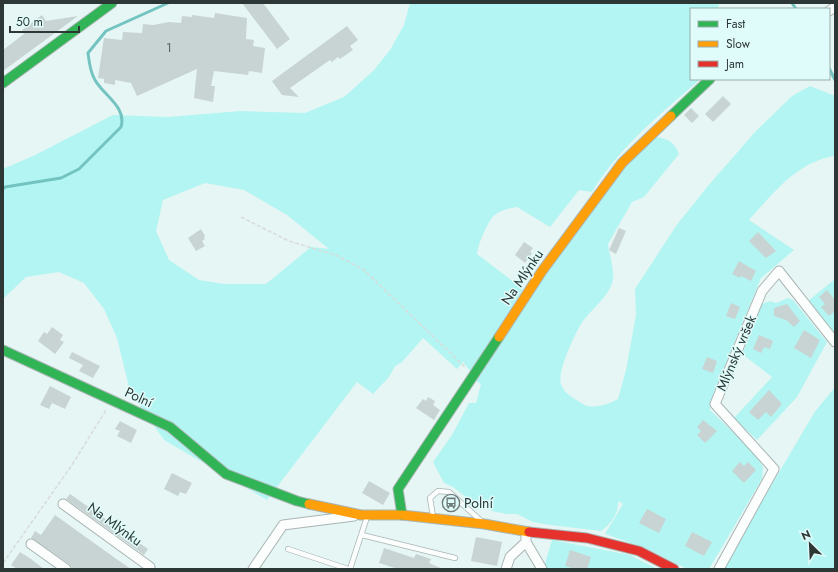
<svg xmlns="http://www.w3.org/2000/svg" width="838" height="572" font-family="Jost,sans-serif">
  <rect width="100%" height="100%" fill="#e6f6f4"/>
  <path fill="#b3f5f2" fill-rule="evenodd" d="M410,3H719L718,9H691V79H699L697,82C659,115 618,149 592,192L579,190L550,227L517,207C509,208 502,210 496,214C488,219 478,245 477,254L523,289L471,372L463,362L457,369L423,338L402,362L395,366L389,377L373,394L357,382L267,500L164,440L130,391L117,338L104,309L84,283L59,272L26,277L3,299V169L33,156L113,115L168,117L241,111L305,113L344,97L374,70L390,50L404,25ZM205,183L244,190L287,215L329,249L311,247L266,284H224L199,280L169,260L156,231L163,200Z
    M810,86L835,96V156C796,162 774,193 749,220L794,250L761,278L710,402V410L757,455L763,468L762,479L709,569H687L646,548L605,534L623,504L618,501C619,513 611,524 601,531L550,525L533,522L517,514H507L492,511L467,498L453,487L444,483L433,462L452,435L469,403H476L481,384L476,381L548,269L625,164L656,137C669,139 674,142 679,154L644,197L632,202L608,244C609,255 616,272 612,283C607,299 590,310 581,324C574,336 557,372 561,384C564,394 575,399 583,404C593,410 609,404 618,399L626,370L636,315L635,289L676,226L707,187L756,131L792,96Z
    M835,279V334L808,301Z
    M788,298L793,300L827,342L797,397L757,440L734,418L772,377L742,354L762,304L770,301L776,303Z
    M835,387V569H722L814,413Z
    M552,540L630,555L657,569H545L544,567Z"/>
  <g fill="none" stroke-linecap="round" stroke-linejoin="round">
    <path stroke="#73c4c1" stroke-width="3" d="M792,3L796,9
      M829,68L835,80
      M3,189L5,187L61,178L79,169L121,127C127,107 104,96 95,80C90,72 89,61 88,53L106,31L168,3"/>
  </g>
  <path fill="#c8d4d3" d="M242,3H263L290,39L277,49Z
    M215,13L247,18L246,39L254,40L253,46L265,48L262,73L249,71L248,75L214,71L211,86H215L213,102L194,98L197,69L137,96L131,83L115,80V85L104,83V79L98,78L104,38L122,40L123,32L142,33L143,24L153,25L169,22L181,23L182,16L192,17V15L214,18Z
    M42,15L46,21L78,16L3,71V50L24,34L22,30Z
    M347,26L358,40L350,46L353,50L340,59L338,57L332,62L330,60L290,88L299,97L282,95L272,81Z
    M723,96L731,104L713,122L705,114Z
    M691,108L699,116L692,123L684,115Z
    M619,228L626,231L616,254L609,250Z
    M201,229L205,236L204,237L205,239L202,241L205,246L196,251L188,238Z
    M758,232L776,251L766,258L749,241Z
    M524,242L533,248L530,252L532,253L525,263L515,255Z
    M739,261L756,271L751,281L741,276L740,278L732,274Z
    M827,290L835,300V311L829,316L821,307L825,304L819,297Z
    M731,303L740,307L735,319L726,316Z
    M787,304L800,321L794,327L786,320L774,316V308Z
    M52,327L63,335L60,340L64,342L55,354L38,341L44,332L47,334Z
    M804,330L820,340L811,358L794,348Z
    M759,335L773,341L770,349L764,347L761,353L753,349Z
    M72,352L100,366L93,378L79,371L83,365L69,358Z
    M707,357L717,361L713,373L702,369Z
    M50,386L71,397L65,409L52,403L49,409L40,405Z
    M769,390L782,404L771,417L766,412L758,420L749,412Z
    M428,397L435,401L433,405L440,410L434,420L416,408L423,399L426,401Z
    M703,420L717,431L705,443L697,435L701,431L697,427Z
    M120,421L137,430L131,443L117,436L120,431L115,429Z
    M740,462L744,466L748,462L756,470L744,483L732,471Z
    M172,473L192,483L186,494L180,492L178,496L164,489Z
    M369,481L390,493L383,505L362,493Z
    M70,494L148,549L144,555L66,499Z
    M647,509L666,519L659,533L639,523Z
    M55,515L115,558L131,569H73L69,564L31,538L35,531L41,535Z
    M692,532L712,542L704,556L685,546Z
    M476,537L502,542L497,566L471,561Z
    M384,548L414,558L416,554L431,559L429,563L443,569H398L379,563Z
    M570,550L591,557L587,569H576L565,566Z
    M20,552L31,559L44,569H17L11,565Z"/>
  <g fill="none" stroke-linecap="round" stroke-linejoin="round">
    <defs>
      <path id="lane" d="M433,517L430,498L438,491L449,492L480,520
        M362,535L455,558
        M288,549L348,569
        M350,569L367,517"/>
      <path id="street" d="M829,11L835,7
        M63,504L150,567
        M526,532V542L542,569
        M31,544L66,569
        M253,569L283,525L354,516
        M506,569L510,557L526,542
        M719,569L774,469L715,404L762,291L779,271L835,342"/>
      <path id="fast" d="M3,83L112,3
        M671,116L710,79
        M3,350L170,427L226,474L297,501L309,504
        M402,515L398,489L499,337"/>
      <path id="slow" d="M499,337L542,271L622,163L671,116
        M309,504L361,515H402L484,524L529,532"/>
      <path id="jam" d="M529,532L587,538L639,551L674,569"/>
    </defs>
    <use href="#lane" stroke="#a9b5b4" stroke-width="6"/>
    <use href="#street" stroke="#a9b5b4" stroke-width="11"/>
    <use href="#fast" stroke="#a9b5b4" stroke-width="11"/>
    <use href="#slow" stroke="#a9b5b4" stroke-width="11"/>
    <use href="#jam" stroke="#a9b5b4" stroke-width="11"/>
    <path stroke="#d7dcdb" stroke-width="1.5" stroke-dasharray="4 2" stroke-linecap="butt" d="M241,217L289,241L338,256L364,270L465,367
      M3,563L72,465L106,410"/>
    <use href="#lane" stroke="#fbfefd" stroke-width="4.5"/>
    <use href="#street" stroke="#fbfefd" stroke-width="9"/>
    <use href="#fast" stroke="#30b455" stroke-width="9"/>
    <use href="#slow" stroke="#ff9f0a" stroke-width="9"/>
    <use href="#jam" stroke="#e5322d" stroke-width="9"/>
  </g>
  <defs>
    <symbol id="bus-ring" viewBox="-11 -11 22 22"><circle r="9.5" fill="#e0fcfa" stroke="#6d7a78" stroke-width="1.5"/><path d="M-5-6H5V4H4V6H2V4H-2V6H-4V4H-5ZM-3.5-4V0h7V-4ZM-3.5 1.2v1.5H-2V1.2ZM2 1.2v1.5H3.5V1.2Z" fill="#6d7a78"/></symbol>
  </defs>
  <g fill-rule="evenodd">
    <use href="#bus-ring" x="441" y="493" width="20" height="20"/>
  </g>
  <g text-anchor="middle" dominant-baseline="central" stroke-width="3" stroke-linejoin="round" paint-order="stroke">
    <g font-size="12" fill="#535e5d">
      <text x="169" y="48">1</text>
    </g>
    <g font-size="14" fill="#2c3736" stroke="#e0fcfa">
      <text transform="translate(522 277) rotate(-56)">Na Mlýnku</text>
      <text transform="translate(736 353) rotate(-67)">Mlýnský vršek</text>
      <text transform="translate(139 397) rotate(25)">Polní</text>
      <text transform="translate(115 524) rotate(36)">Na Mlýnku</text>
    </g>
    <g font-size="14" fill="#2c3736" stroke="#e0fcfa" text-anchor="start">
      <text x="464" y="503">Polní</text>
    </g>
  </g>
  <rect width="838" height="572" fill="none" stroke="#2c3736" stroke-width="8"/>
  <rect x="690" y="8" width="140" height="72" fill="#e0fcfa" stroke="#98adac"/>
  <rect x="698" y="21" width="20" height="6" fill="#30b455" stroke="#98adac"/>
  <text x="726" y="28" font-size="12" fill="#2c3736">Fast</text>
  <rect x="698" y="41" width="20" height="6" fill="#ff9f0a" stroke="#98adac"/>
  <text x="726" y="48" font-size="12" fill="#2c3736">Slow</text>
  <rect x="698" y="61" width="20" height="6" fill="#e5322d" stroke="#98adac"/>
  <text x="726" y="68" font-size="12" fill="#2c3736">Jam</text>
  <g transform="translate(810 544) rotate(336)" stroke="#e0fcfa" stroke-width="3" paint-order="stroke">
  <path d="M0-3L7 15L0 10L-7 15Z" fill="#2c3736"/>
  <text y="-6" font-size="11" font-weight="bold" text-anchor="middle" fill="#2c3736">N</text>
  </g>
  <path d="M10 26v6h69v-6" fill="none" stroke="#2c3736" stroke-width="2"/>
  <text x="16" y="26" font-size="12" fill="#2c3736" stroke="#e0fcfa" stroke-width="3" paint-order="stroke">50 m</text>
</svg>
